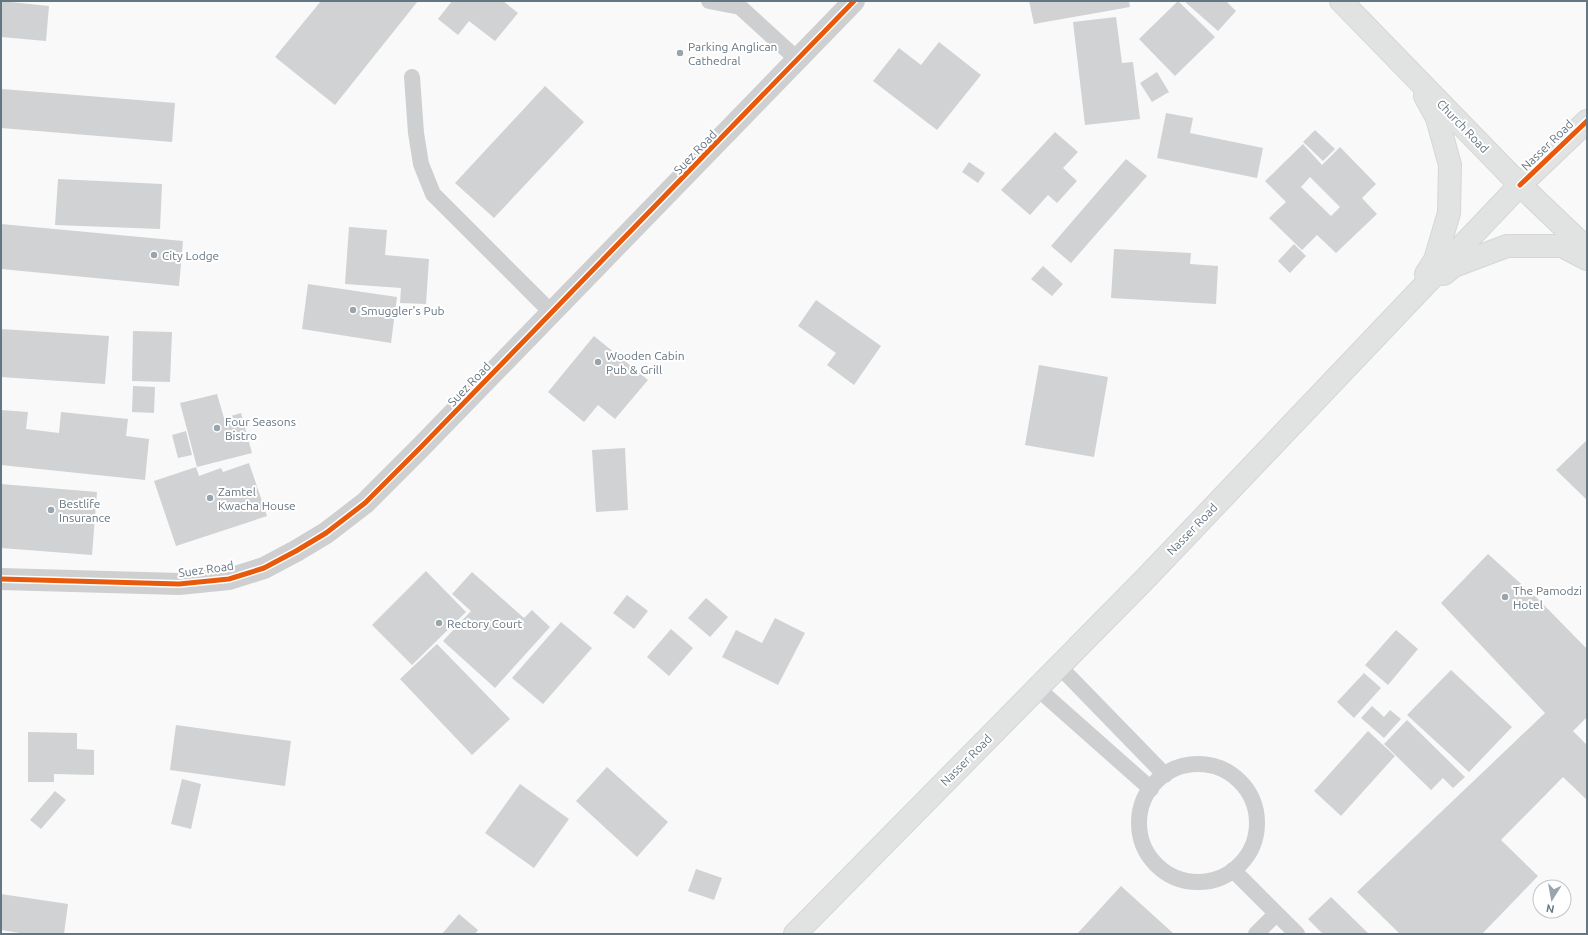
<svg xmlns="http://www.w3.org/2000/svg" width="1588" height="935" font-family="Ubuntu,sans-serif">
  <rect width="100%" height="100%" fill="#f9f9f9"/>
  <path fill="#d0d2d3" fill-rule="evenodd" d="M1,1L49,6L46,41L1,37Z
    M321,1H418L335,105L275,57Z
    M452,1H503L518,13L495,41L469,21L458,35L438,19Z
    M1029,1H1129L1130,7L1034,24Z
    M1178,1L1215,37L1175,76L1139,39Z
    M1184,1H1226L1236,11L1218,31Z
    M1116,17L1122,63L1133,62L1140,119L1085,125L1073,22Z
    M939,42L981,75L937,130L873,81L899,48L921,65Z
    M1157,72L1169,92L1152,102L1140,83Z
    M545,86L584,122L494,218L455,183Z
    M2,89L175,103L172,142L1,128Z
    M1166,113L1193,118L1190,133L1263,148L1257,178L1157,158Z
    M1315,130L1335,149L1323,161L1303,142Z
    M1055,132L1078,152L1063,168L1077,181L1057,203L1048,195L1030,215L1001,190Z
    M1303,144L1322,165L1340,147L1376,184L1362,198L1377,214L1336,253L1317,235L1302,250L1269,218L1286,202L1265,181ZM1310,177L1340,207L1331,216L1301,187Z
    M1126,159L1147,176L1071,263L1051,246Z
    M969,162L985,173L978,183L962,172Z
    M58,179L162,184L160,229L55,225Z
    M1,224L183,241L179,286L1,269Z
    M349,227L387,230L385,255L429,259L426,304L400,303L401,288L345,284Z
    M1294,244L1306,256L1290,273L1278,261Z
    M1114,249L1191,253L1190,264L1218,266L1216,304L1111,298Z
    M1043,266L1063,284L1052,296L1031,279Z
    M308,284L397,297L391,343L302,329Z
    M816,300L881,346L854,385L827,365L836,353L798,326Z
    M1,329L109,336L105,384L1,377Z
    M133,331L172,332L170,382L132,381Z
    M594,336L648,380L615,419L598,405L584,422L548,392Z
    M1039,365L1108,377L1094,457L1025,445Z
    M133,386L155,387L154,413L132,412Z
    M217,394L224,418L241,413L252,453L197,467L180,403Z
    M1,410L28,412L26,429L59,433L61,412L128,419L126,436L149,439L145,480L1,465Z
    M186,431L192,455L178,458L172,435Z
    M1587,440V500L1556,470Z
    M625,448L628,510L596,512L592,450Z
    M249,463L267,516L176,546L154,481L196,467L199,476L221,468L223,472Z
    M1,484L97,492L92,555L1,548Z
    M1488,554L1539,600L1587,649V717L1573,731L1587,745V800L1563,777L1501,840L1538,876L1482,934H1400L1357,892L1545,713L1441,603Z
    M426,571L466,612L412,665L372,625Z
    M472,572L524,618L532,610L550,627L495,688L443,641L471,611L452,594Z
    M627,595L648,611L634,629L613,613Z
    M706,598L728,617L710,637L688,618Z
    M775,618L805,633L778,685L722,657L736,630L762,643Z
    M561,622L592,648L543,704L512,678Z
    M671,629L693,648L669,676L647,657Z
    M1396,630L1418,649L1388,685L1365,665Z
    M437,644L510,719L472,755L400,679Z
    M1451,670L1512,727L1469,772L1407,715Z
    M1364,673L1381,688L1354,718L1337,702Z
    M1372,706L1384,717L1390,710L1401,719L1384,738L1361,718Z
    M1407,720L1465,777L1453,788L1443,778L1431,790L1384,744Z
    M176,725L291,741L285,786L170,770Z
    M1368,731L1395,756L1341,816L1314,791Z
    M28,732L77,733V749L94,750V775L54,774V782H28Z
    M607,767L668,822L637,857L576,801Z
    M182,779L201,784L191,829L171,824Z
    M520,784L569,819L534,868L485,833Z
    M55,791L66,800L41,829L30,820Z
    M696,869L722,878L714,900L688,891Z
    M1121,886L1174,934H1077Z
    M1,894L68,904L64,934H26L1,930Z
    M1331,897L1369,934H1323L1308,919Z
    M459,914L478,930L475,934H442Z"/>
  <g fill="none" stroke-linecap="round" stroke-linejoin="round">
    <defs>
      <path id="secondary" d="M1341,1L1520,185L1587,249
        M1425,96L1437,118L1450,165L1449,213L1435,260L1426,274
        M1444,274L1454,266L1507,246H1562L1587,259
        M795,934L1148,576L1520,185L1587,121"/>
    </defs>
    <use href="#secondary" stroke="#d5d6d7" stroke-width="24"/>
    <path stroke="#cecfd0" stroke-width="16" d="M709,1L740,7L798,60
      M412,77L416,133L421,164L433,194L552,313
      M1059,666L1165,775
      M1037,688L1151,789
      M1139 823a59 59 0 1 1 118 0a59 59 0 1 1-118 0Z
      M1233,870L1297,934
      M1256,934L1276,914"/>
    <path stroke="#cecfd0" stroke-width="22" d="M1,579L179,584L229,579L264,568L296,551L326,533L365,503L420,448L854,1"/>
    <use href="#secondary" stroke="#e1e2e2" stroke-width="22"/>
    <defs>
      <path id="cycleway" d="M1520,185L1587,121
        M1,579L179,584L229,579L264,568L296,551L326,533L365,503L420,448L854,1"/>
    </defs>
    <use href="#cycleway" stroke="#fff" stroke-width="8"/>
    <use href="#cycleway" stroke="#e8590c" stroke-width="5"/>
  </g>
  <g fill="#99a4ac" stroke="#fff" stroke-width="1.5">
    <circle cx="680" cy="53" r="4"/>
    <circle cx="154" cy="255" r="4"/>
    <circle cx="353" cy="310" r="4"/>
    <circle cx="598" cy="362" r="4"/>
    <circle cx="217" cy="428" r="4"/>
    <circle cx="210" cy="498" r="4"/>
    <circle cx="51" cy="510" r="4"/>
    <circle cx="1505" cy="597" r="4"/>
    <circle cx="439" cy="623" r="4"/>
  </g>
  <g text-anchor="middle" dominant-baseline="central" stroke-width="4" stroke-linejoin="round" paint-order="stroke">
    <g font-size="12" fill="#657683" stroke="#fff" text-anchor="start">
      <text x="688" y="46">Parking Anglican<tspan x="688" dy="14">Cathedral</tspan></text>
      <text x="162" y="255">City Lodge</text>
      <text x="361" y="310">Smuggler's Pub</text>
      <text x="606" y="355">Wooden Cabin<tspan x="606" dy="14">Pub &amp; Grill</tspan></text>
      <text x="225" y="421">Four Seasons<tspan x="225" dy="14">Bistro</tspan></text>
      <text x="218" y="491">Zamtel<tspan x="218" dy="14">Kwacha House</tspan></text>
      <text x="59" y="503">Bestlife<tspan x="59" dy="14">Insurance</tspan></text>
      <text x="1513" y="590">The Pamodzi<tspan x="1513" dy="14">Hotel</tspan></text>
      <text x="447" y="623">Rectory Court</text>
    </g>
    <g font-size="12" fill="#657683" stroke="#fff">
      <text transform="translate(1463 126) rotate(46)">Church Road</text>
      <text transform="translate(1547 145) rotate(-44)">Nasser Road</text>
      <text transform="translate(695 152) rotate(-46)">Suez Road</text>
      <text transform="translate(469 384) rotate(-46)">Suez Road</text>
      <text transform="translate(1192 529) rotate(-46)">Nasser Road</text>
      <text transform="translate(206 569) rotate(-8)">Suez Road</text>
      <text transform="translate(966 760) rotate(-45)">Nasser Road</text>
    </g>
  </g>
  <rect width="1588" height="935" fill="none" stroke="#657683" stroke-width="4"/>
  <g transform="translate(1552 899) rotate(191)"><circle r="19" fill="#ffffff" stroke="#c1c8cd"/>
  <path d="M0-3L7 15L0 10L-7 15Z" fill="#99a4ac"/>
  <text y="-6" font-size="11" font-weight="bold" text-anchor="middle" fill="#657683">N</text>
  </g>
</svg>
